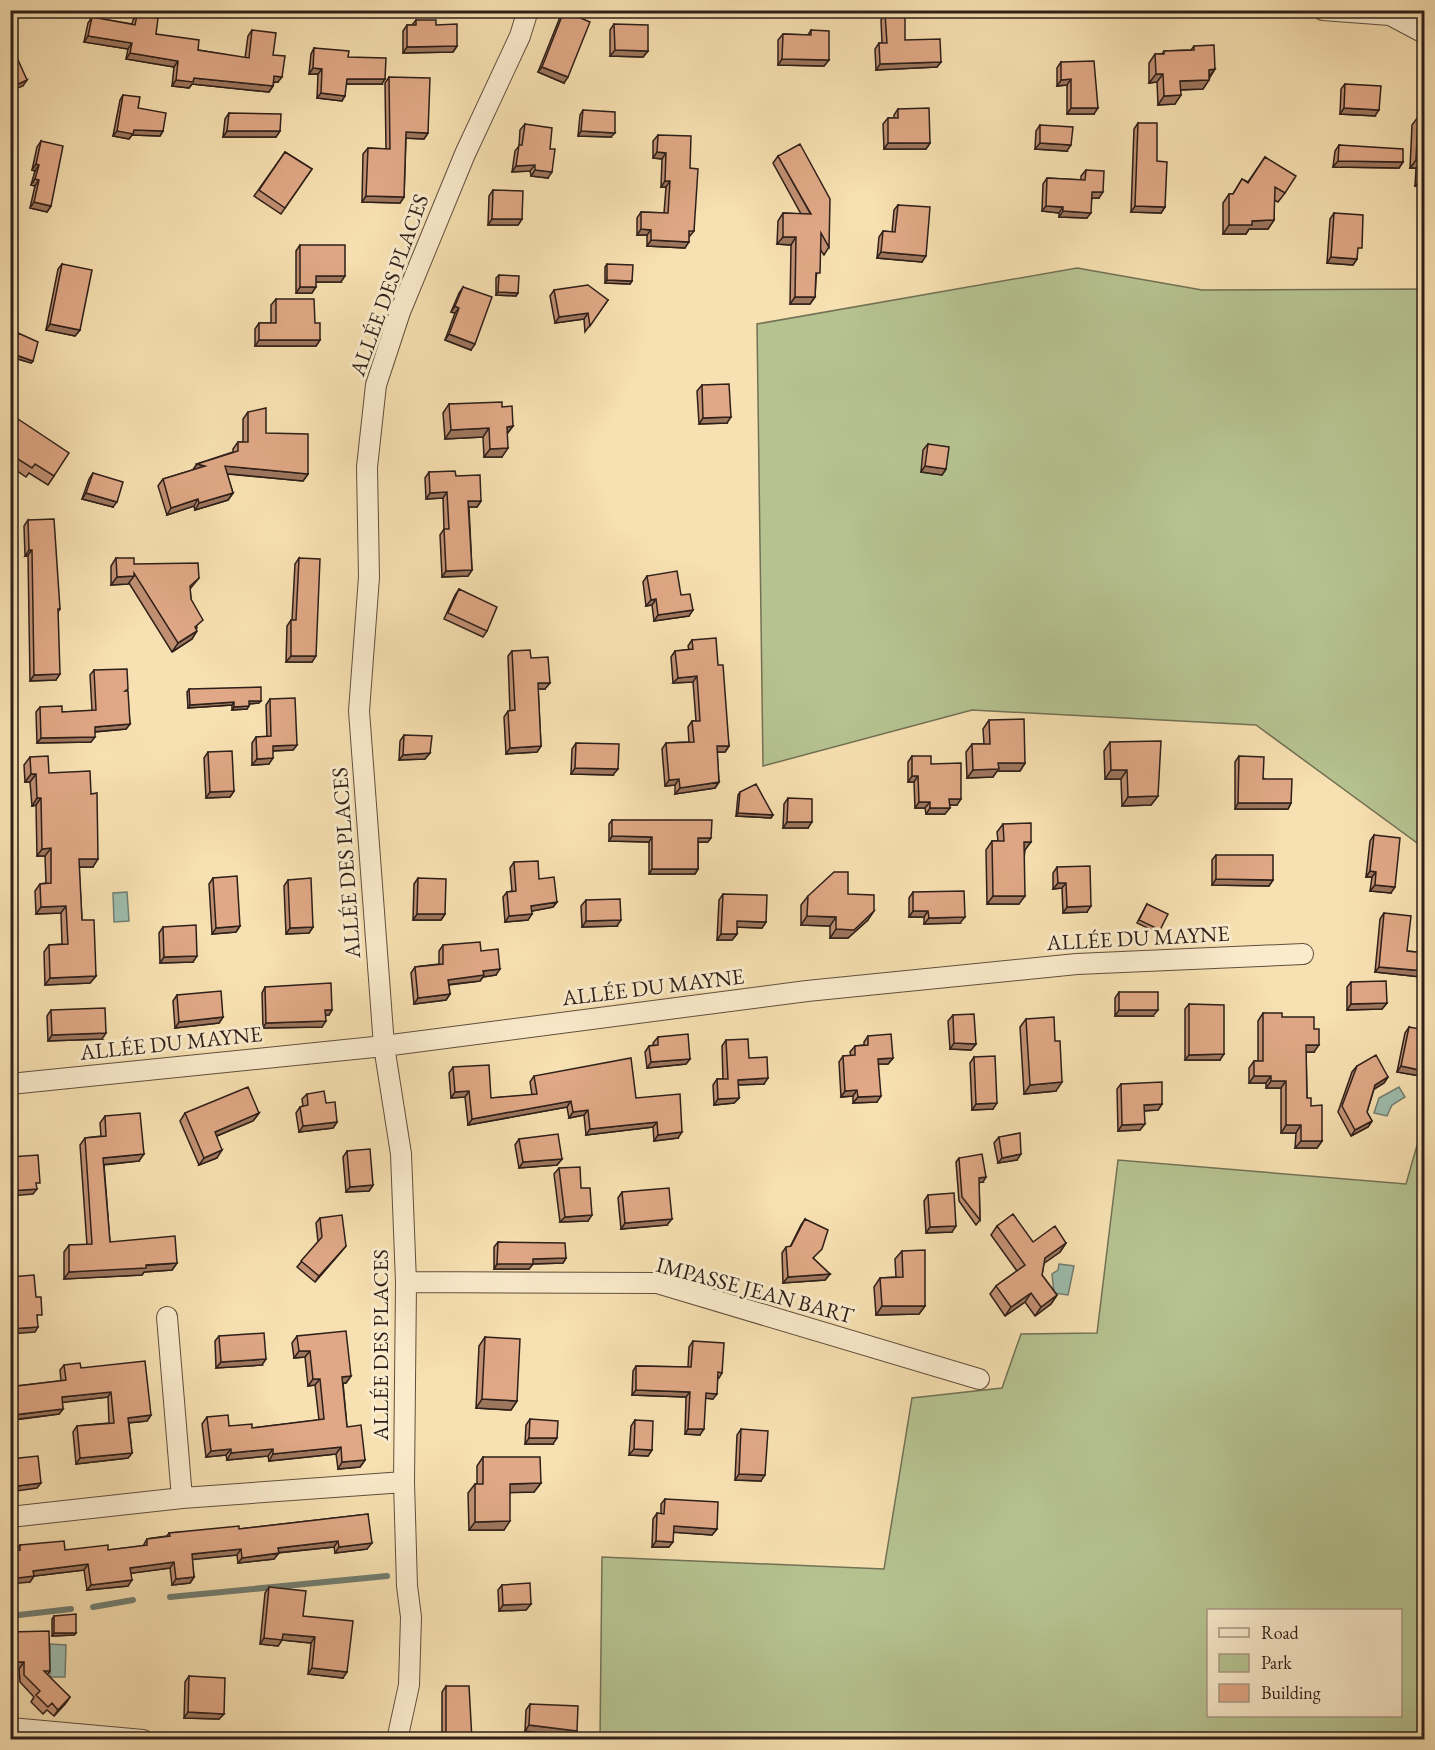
<svg xmlns="http://www.w3.org/2000/svg" width="1435" height="1750" font-family="'EB Garamond',serif">
  <rect width="100%" height="100%" fill="#f7e0b1"/>
  <filter id="stains"><feTurbulence type="fractalNoise" baseFrequency=".00333" numOctaves="4"/><feColorMatrix values="0 0 0 0 .2 0 0 0 0 .09 0 0 0 0 .02 0 0 0 .5 -.17"/></filter>
  <radialGradient id="worn" r=".72"><stop offset=".6" stop-color="#630" stop-opacity="0"/><stop offset="1" stop-color="#630" stop-opacity=".3"/></radialGradient>
  <path fill="#b6c391" stroke="#727155" stroke-width="1.5" fill-rule="evenodd" d="M1077,268L1202,290L1424,289V848L1256,725L972,710L763,766L757,324Z
    M1424,1121V1739H600L602,1557L884,1569L912,1398L1002,1388L1021,1334L1097,1333L1118,1160L1406,1184ZM1208,1610H1400V1716H1208Z"/>
  <path fill="#9dbdad" stroke="#717e72" stroke-width="1.5" d="M127,892L129,921L114,922L113,893Z
    M1399,1087L1405,1097L1392,1105L1387,1116L1374,1113L1379,1098Z
    M1059,1264L1074,1266L1068,1295L1054,1293L1052,1274L1058,1270Z
    M50,1644L66,1645L65,1677H50Z"/>
  <g fill="none" stroke-linecap="round" stroke-linejoin="round">
    <path stroke="#717e72" stroke-width="6" d="M170,1597L387,1576
      M93,1607L133,1600
      M10,1616L71,1609"/>
    <defs>
      <path id="street" d="M1323,10L1390,15L1424,33
        M10,1084L384,1046L807,991L1077,964L1303,954
        M406,1282L657,1283L979,1379
        M167,1317L182,1498
        M10,1517L182,1498L404,1482
        M10,1728L143,1740
        M397,1740L409,1685L411,1617L407,1586L404,1482L406,1282L401,1154L384,1046L359,711L369,577L367,467L376,385L400,312L465,154L520,36L528,10"/>
    </defs>
    <use href="#street" stroke="#604f3f" stroke-width="22"/>
    <use href="#street" stroke="#faebcc" stroke-width="20"/>
  </g>
  <path fill="#c19073" stroke="#2e1f19" stroke-width="1.5" d="M564,11V83L538,72L560,17Z
    M885,14L905,40L941,62L937,67L876,70L875,49L879,43H882L881,20Z
    M137,15L156,34L198,50L245,58L248,36L252,30L273,55L278,82H274L273,86L269,92L192,84L189,88L172,86L174,67L126,59L128,49L84,42L88,23L92,17L132,24L133,20Z
    M416,20L436,25L457,46L453,52L403,53V31L407,25H412Z
    M614,24L648,51L643,57L610,56V30Z
    M811,30L829,60L824,66L778,65V40L783,34L808,35Z
    M1194,46L1215,69L1203,89L1181,90L1175,104L1158,105L1157,82L1149,83V63L1155,54H1162L1164,51L1191,50Z
    M314,48L348,57L382,84H346L342,101L317,98L318,74H309L311,54Z
    M1061,62L1094,114H1067V85L1057,86V68Z
    M389,77L428,133L424,139L406,138L404,197L400,203L362,202L363,154L368,148L386,149L385,83Z
    M1345,84L1375,116L1340,114L1341,89Z
    M123,95L163,131L160,136L132,135L129,139L113,136L120,100Z
    M898,109L930,143L926,149H884L883,124L888,118H894V115Z
    M583,110L611,137L578,136L580,115Z
    M229,113L280,131L276,137H223L225,119Z
    M1418,117L1425,118V187L1415,186L1416,168H1410L1412,125Z
    M1138,123L1157,161L1165,207L1161,213L1131,212L1134,129Z
    M525,124L548,178L531,176L530,171L512,172L515,151L519,146L520,130Z
    M1040,125L1067,151L1035,149L1036,131Z
    M658,135L690,168L694,231L689,237L685,248L647,246V235H637V218L641,212L664,213L666,187H661L662,159L653,158V141Z
    M41,141L51,206L47,212L30,208L35,186L31,185L35,171L32,170L37,147Z
    M1339,145L1403,162L1399,168L1333,167L1335,151Z
    M285,152L312,169L281,214L254,196Z
    M778,156L829,247L824,255L820,249L816,279L815,297L810,304H790L791,245L777,244L778,221L783,213L801,214L773,163Z
    M1265,157L1285,193L1278,202L1274,200V220L1268,229H1249L1246,234H1223V203L1229,194H1233L1242,179L1248,182Z
    M1086,170L1099,198H1092L1087,218L1059,217V213L1042,211L1043,184L1047,178L1081,180V176Z
    M493,190L522,219L518,225H488L489,196Z
    M898,205L922,262L877,258L879,237L883,231L892,232L894,210Z
    M1334,213L1357,254V259L1353,265L1327,263L1330,219Z
    M300,245L341,282H316L312,293H296V251Z
    M62,264L80,330L75,336L46,330L58,269Z
    M607,264L632,281L630,284L605,283V267Z
    M499,275L518,293L516,296L496,295V278Z
    M463,287L471,350L445,340L455,313L451,312L459,293Z
    M554,290L608,300L585,332L584,319L555,323L550,296Z
    M276,299L315,323L320,340L316,346H255V329L259,323H271V305Z
    M18,333L33,361L31,363L11,357L16,336Z
    M702,385L727,423L699,424L697,391Z
    M449,404L502,407L513,426L507,434L502,457H484L483,437L445,439L443,413Z
    M248,412L266,433L308,474L303,481L227,474L233,493L228,500L195,510L194,506L167,515L158,486L163,479L193,470L197,464L233,452V449L238,442H243V419Z
    M10,430L54,476L48,485L29,473L26,477L10,466Z
    M928,444L946,469L942,475L921,472L923,450Z
    M429,472L456,476L481,501L477,507H469L472,570L468,576L442,577L440,535L444,529L443,498L426,499L425,478Z
    M93,473L113,507L82,499L89,479Z
    M28,520L60,609L58,612L56,680L30,681L28,555L25,556L24,526Z
    M116,558L134,564L199,578L190,589L191,599L197,628L192,639L172,652L129,583L128,584L111,585V566Z
    M299,558L312,662H286L287,626L291,620H292L295,564Z
    M647,576L681,595L689,616L654,621L652,605L646,606L643,582Z
    M459,589L487,631L483,637L444,619L455,595Z
    M692,640L718,665L729,746L725,752H717L719,782L715,788L675,794V785L665,786L662,749L666,743L689,742L688,727L692,721H696L693,682L673,683L671,657L675,651L689,650L688,646Z
    M512,651L531,658L545,689H538L541,746L537,752L506,754L504,717L508,711H510L508,656Z
    M94,670L127,691L130,724L126,729L95,732L91,742L37,743L36,712L40,707L62,712L92,711L90,675Z
    M189,689L259,703L249,704L247,709L232,710V705L188,708L187,692Z
    M270,699L297,745L293,750L273,751L269,764L252,765V743L256,737H267L266,705Z
    M989,720L1025,763L1020,771H997L993,777L967,778L966,752L972,744H984L983,729Z
    M404,735L430,753L425,759L399,760L400,741Z
    M1110,742L1158,796L1151,805L1122,806L1121,779H1105L1104,751Z
    M576,743L613,775L571,774L572,749Z
    M208,752L234,791L230,797L206,798L204,758Z
    M912,756L931,764L957,805H949L945,814H926L925,808H915L914,782H908V762Z
    M1239,756L1291,803L1288,809H1235V762Z
    M30,757L49,773L93,867H79L82,920L96,976L90,983L45,985L44,952L49,945L62,944L61,913L36,914L35,891L40,884L46,883L45,856H37L36,805L32,806L30,782H25L24,765Z
    M740,792L773,815L771,818L736,816L738,795Z
    M788,798L808,828H783L784,804Z
    M612,820L708,842H698V869L695,874H649V842L609,841V824Z
    M1003,824L1025,850L1019,904H987L986,850L992,841H998L997,832Z
    M1374,835L1391,893L1370,891L1372,877H1366L1370,841Z
    M1216,855L1273,880L1269,886L1212,885V860Z
    M514,862L539,879L557,902L553,907L532,911L528,920L505,922L503,897L507,892L512,891L510,868Z
    M1057,867L1087,912L1063,913L1062,888L1053,889V873Z
    M213,878L240,926L236,932L212,934L209,884Z
    M418,878L445,914L441,920H413L414,884Z
    M288,880L313,927L309,933L286,934L284,886Z
    M913,892L960,923L924,924V917H909V898Z
    M723,894L766,922L762,928L737,927V934L732,940H717L719,900Z
    M848,894L868,920L848,938H830V926L801,925V905L808,896Z
    M586,900L617,926L582,927L581,906Z
    M1147,904L1160,930L1158,933L1137,923Z
    M1384,913L1407,951L1425,953V988H1420L1421,977L1375,972L1380,919Z
    M163,927L193,962L160,963L159,933Z
    M443,945L481,951L496,975L483,977L480,981L449,985L450,994L446,1000L414,1004L411,973L415,967L439,964V951Z
    M1351,982L1387,1003L1382,1009L1347,1010V987Z
    M265,987L332,1010L329,1015H326L322,1027L263,1028L262,993Z
    M1119,992L1153,1016H1115V998Z
    M177,995L223,1017L219,1023L175,1028L173,1001Z
    M1189,1004L1220,1060H1185V1009Z
    M51,1010L102,1039L48,1041L47,1016Z
    M1263,1013L1282,1017L1314,1052H1306L1307,1098L1311,1106L1322,1141L1317,1148H1295L1296,1133H1281V1088H1266V1083H1249V1068L1254,1061H1258V1021Z
    M953,1015L976,1044L971,1050L950,1049L948,1021Z
    M1026,1019L1056,1091L1024,1094L1020,1027Z
    M1409,1027L1420,1076L1397,1072L1405,1033Z
    M868,1036L893,1058L888,1064H878L877,1102L853,1103V1096L841,1097L839,1062L843,1056H851L850,1052L855,1046L864,1045V1042Z
    M658,1037L690,1059L686,1064L647,1068L645,1052L649,1046L654,1045L653,1043Z
    M726,1040L749,1058L764,1084L738,1085L739,1098L734,1103L714,1105L713,1085L717,1079H723L722,1046Z
    M974,1057L993,1109L972,1110L970,1063Z
    M1357,1066L1388,1077L1384,1083L1374,1089L1367,1112L1372,1121L1368,1127L1351,1136L1338,1112L1352,1072Z
    M453,1067L491,1098L532,1095L530,1082L534,1076L636,1098L678,1138L654,1141L653,1127L586,1135L584,1115L569,1118L567,1107L468,1125L465,1097L451,1098L449,1073Z
    M1121,1084L1162,1104L1158,1110L1144,1111L1140,1130L1118,1131L1117,1089Z
    M307,1094L326,1103L337,1122L333,1128L299,1132L296,1113L300,1107L303,1106L302,1099Z
    M185,1113H259L253,1121L217,1136V1158L199,1165L180,1121Z
    M105,1116L139,1161L104,1165L110,1242L177,1263L172,1270L144,1272L142,1275L64,1279V1252L69,1245H87L80,1145L85,1138L101,1136L100,1123Z
    M999,1137L1017,1160L998,1163L994,1143Z
    M519,1139L562,1159L557,1165L519,1168L515,1145Z
    M347,1151L373,1185L369,1191L346,1192L343,1157Z
    M959,1158L983,1182H979L980,1220L976,1225L959,1201L956,1162Z
    M559,1168L581,1188L588,1221L560,1222L554,1174Z
    M622,1192L667,1225L621,1229L618,1198Z
    M928,1195L952,1232L926,1233L924,1201Z
    M320,1218L346,1246L315,1282L297,1267L318,1242L316,1223Z
    M805,1219L814,1259L830,1274L825,1280L783,1283L782,1253L786,1247H790L801,1225Z
    M997,1226L1033,1242L1066,1243L1060,1252L1044,1263L1042,1275L1057,1295L1051,1304L1035,1316L1025,1302L1005,1316L990,1294L996,1286L1017,1271L991,1235Z
    M498,1242L566,1258L563,1263L533,1264L529,1269H494V1247Z
    M902,1251L925,1306L919,1314L876,1315L874,1287L880,1278L896,1277L895,1259Z
    M219,1336L262,1365L216,1368L215,1341Z
    M297,1336L351,1376L346,1383H343L347,1427L365,1460L360,1467L338,1469L336,1454L269,1461L268,1456L227,1460L226,1455L206,1457L202,1424L207,1417L229,1426L252,1428L319,1420L315,1385L308,1386L305,1357L294,1358L292,1343Z
    M485,1337L517,1401L511,1410L476,1408L479,1346Z
    M693,1341L722,1373L719,1378H718L713,1399L705,1398L700,1435L685,1434L686,1397L632,1395L633,1371L636,1366L688,1367L689,1347Z
    M64,1365L81,1368L151,1415L147,1421L129,1423L132,1453L128,1458L76,1464L73,1432L77,1426L109,1423L108,1397L62,1402L63,1409L59,1414L15,1420V1421L10,1427V1399L14,1398L13,1391L17,1386L61,1381L60,1370Z
    M530,1419L553,1444H525L526,1425Z
    M635,1420L652,1450L648,1456L629,1455L631,1426Z
    M741,1429L761,1481L735,1480L737,1435Z
    M483,1457L541,1483L534,1492H510L504,1530H469L468,1493L475,1484H477V1466Z
    M665,1499L717,1529L712,1535L674,1532L669,1547H652L653,1519L657,1513L661,1514V1504Z
    M368,1514L367,1549L335,1553L334,1547L278,1553L274,1559L238,1563L237,1555L192,1559L194,1577L190,1583L172,1585L170,1568L131,1573L128,1586L87,1590L84,1570L34,1576L30,1582L16,1550L20,1545L65,1550H108L143,1546L147,1539L167,1536L169,1533L239,1529Z
    M502,1585L531,1604L526,1610L499,1611L498,1590Z
    M269,1587L303,1616L343,1678L308,1674L311,1643L282,1640L278,1646L260,1644L265,1593Z
    M54,1616L76,1633L74,1635L52,1636V1619Z
    M10,1632L50,1671L47,1675L70,1697L65,1704L54,1716L47,1710L43,1714L31,1702L34,1697L20,1682L19,1669H11Z
    M189,1676L224,1714L219,1719L184,1718L185,1682Z
    M446,1686L472,1740H442V1692Z
    M530,1704L573,1737L525,1731L526,1710Z"/>
  <path fill="#9d765e" stroke="#2e1f19" stroke-width="1.5" d="M88,36L132,43L128,49L84,42Z
    M457,46L453,52L403,53L407,47Z
    M615,50L648,51L643,57L610,56Z
    M130,53L178,61L174,67L126,59Z
    M782,59L829,60L824,66L778,65Z
    M941,62L937,67L876,70L880,64Z
    M542,67L568,77L564,83L538,72Z
    M313,68L322,69L318,74H309Z
    M1215,69L1208,78L1209,70Z
    M1156,74H1163L1157,82L1149,83Z
    M274,76L282,77L278,82H270Z
    M194,78L273,86L269,92L192,84L189,88L172,86L176,80Z
    M347,79H385L382,84H343Z
    M1071,79L1067,85L1057,86L1061,80Z
    M27,80L23,86L10,91V89L12,87Z
    M1209,80L1203,89L1174,90L1180,81Z
    M321,93L345,96L342,101L317,98Z
    M1181,95L1175,104L1158,105L1164,96Z
    M1071,108H1098L1094,114H1067Z
    M1344,108L1379,110L1375,116L1340,114Z
    M134,130L163,131L160,136L132,135L129,139L113,136L117,131Z
    M227,131H280L276,137H223Z
    M581,131L615,133L611,137L578,136Z
    M406,132L428,133L424,139L402,138Z
    M888,143H930L926,149H884Z
    M1040,143L1071,145L1067,151L1035,149Z
    M657,152L666,153L662,159L653,158Z
    M1416,160H1422L1416,168H1410Z
    M1338,161L1403,162L1399,168L1333,167Z
    M36,164L39,165L35,171L32,170Z
    M535,165L530,171L512,172L516,166Z
    M535,170L552,172L548,178L531,176Z
    M35,179L39,180L35,186L31,185Z
    M1421,179H1425V187L1415,186Z
    M665,181H670L666,187H661Z
    M1092,192H1103L1099,198H1088Z
    M366,196L404,197L400,203L362,202Z
    M34,202L51,206L47,212L30,208Z
    M1046,206L1063,207L1059,213L1042,211Z
    M1135,206L1165,207L1161,213L1131,212Z
    M1063,211L1091,213L1087,218L1059,217Z
    M492,219H522L518,225H488Z
    M1274,220L1268,229H1249L1246,234H1223L1229,225L1252,221Z
    M641,229L651,230L647,235H637Z
    M783,237H796L791,245L777,244Z
    M651,240L689,242L685,248L647,246Z
    M881,252L926,256L922,262L877,258Z
    M1331,257L1357,259L1353,265L1327,263Z
    M316,276H345L341,282H312Z
    M607,280L632,281L630,284L605,283Z
    M300,287H316L312,293H296Z
    M498,292L518,293L516,296L496,295Z
    M795,297H815L810,304H790Z
    M455,306L459,308L455,313L451,312Z
    M588,313L584,319L555,323L559,317Z
    M50,324L80,330L75,336L46,330Z
    M449,334L475,344L471,350L445,340Z
    M259,340H320L316,346H255Z
    M13,354L33,361L31,363L11,357Z
    M731,417L727,423L699,424L703,418Z
    M513,426L506,435L507,427Z
    M489,428L483,437L445,439L451,430Z
    M508,448L502,457H484L490,449Z
    M197,464L205,466L192,471Z
    M225,466L308,474L303,481L220,473Z
    M925,466L946,469L942,475L921,472Z
    M447,492L443,498L426,499L430,493Z
    M86,493L117,502L113,507L82,499Z
    M233,493L228,500L195,510L199,503Z
    M198,499L194,506L167,515L171,508Z
    M468,501H481L477,507H464Z
    M29,550H32L28,555L25,556Z
    M472,570L468,576L442,577L446,571Z
    M134,576L128,584L111,585L117,577Z
    M656,599L652,605L646,606L651,600Z
    M693,610L689,616L654,621L658,615Z
    M197,631L192,639L172,652L178,643Z
    M291,656H316L312,662H286Z
    M60,674L56,680L30,681L34,675Z
    M697,676L693,682L673,683L678,678Z
    M538,683H550L545,689H534Z
    M249,701H261L259,703L247,704Z
    M234,702L232,705L188,708L190,705Z
    M249,706L247,709L232,710L234,707Z
    M130,724L126,729L91,732L95,727Z
    M95,737L91,742L37,743L41,738Z
    M297,745L293,750L269,751L273,746Z
    M541,746L537,752L506,754L510,748Z
    M717,746H729L725,752H713Z
    M430,753L425,759L399,760L403,755Z
    M273,758L269,764L252,765L257,759Z
    M998,763H1025L1020,771H997L993,777L967,778L973,770Z
    M575,768L618,769L613,775L571,774Z
    M1111,770H1127L1121,779H1105Z
    M31,774H36L30,782H25Z
    M912,776H918L914,782H908Z
    M679,779L675,785L665,786L669,780Z
    M719,782L715,788L675,794L680,788Z
    M234,791L230,797L206,798L210,792Z
    M1158,796L1151,805L1122,806L1128,797Z
    M37,798H41L36,805L32,806Z
    M949,799H961L957,805H945Z
    M919,802H930L925,808H915Z
    M1238,803H1291L1288,809H1235Z
    M930,808H950L945,814H926Z
    M738,813L773,815L771,818L736,816Z
    M787,822H812L808,828H783Z
    M612,836L652,837L649,842L609,841Z
    M698,838H711L708,842H695Z
    M1024,842H1031L1025,850H1018Z
    M51,848L45,856H37L42,849Z
    M79,859H98L93,867H74Z
    M652,869H698L695,874H649Z
    M1370,871L1376,872L1372,877H1366Z
    M1216,879L1273,880L1269,886L1212,885Z
    M1058,883H1066L1062,888L1053,889Z
    M1375,885L1395,887L1391,893L1370,891Z
    M993,896H1025L1019,904H987Z
    M557,902L553,907L527,912L531,906Z
    M66,906L61,913L36,914L41,907Z
    M1091,906L1087,912L1063,913L1067,907Z
    M874,911L868,920L848,938H830L836,929Z
    M913,911H928L924,917H909Z
    M417,914H445L441,920H413Z
    M532,914L528,920L505,922L509,916Z
    M807,916L836,917L830,926L801,925Z
    M965,917L960,923L924,924L929,918Z
    M621,920L617,926L582,927L586,921Z
    M737,921L766,922L762,928L733,927Z
    M240,926L236,932L212,934L216,928Z
    M313,927L309,933L286,934L290,928Z
    M721,934H737L732,940H717Z
    M197,956L193,962L160,963L164,957Z
    M1379,967L1425,971L1421,977L1375,972Z
    M500,969L496,975L483,977L480,981L444,985L448,980L483,971Z
    M96,976L90,983L45,985L50,978Z
    M1424,982L1425,988H1420Z
    M450,994L446,1000L414,1004L418,998Z
    M1387,1003L1382,1009L1347,1010L1351,1004Z
    M325,1010H332L329,1015H322Z
    M1119,1010H1158L1153,1016H1115Z
    M223,1017L219,1023L175,1028L179,1022Z
    M326,1021L322,1027L263,1028L266,1023Z
    M106,1033L102,1039L48,1041L52,1035Z
    M954,1043L976,1044L971,1050L950,1049Z
    M1306,1045H1319L1314,1052H1301Z
    M1224,1054L1220,1060H1185L1189,1055Z
    M893,1058L888,1064H874L878,1059Z
    M690,1059L686,1064L647,1068L651,1062Z
    M1401,1066L1424,1071L1420,1076L1397,1072Z
    M1254,1076H1271L1266,1083H1249Z
    M1388,1077L1384,1083L1371,1091L1375,1085Z
    M768,1078L764,1084L734,1085L738,1080Z
    M1271,1081H1286L1281,1088H1266Z
    M1062,1082L1056,1091L1024,1094L1030,1085Z
    M857,1090L853,1096L841,1097L845,1091Z
    M469,1091L465,1097L451,1098L455,1092Z
    M881,1096L877,1102L853,1103L858,1097Z
    M739,1098L734,1103L714,1105L718,1099Z
    M571,1101L567,1107L468,1125L472,1119Z
    M997,1103L993,1109L972,1110L976,1104Z
    M1162,1104L1158,1110L1140,1111L1144,1105Z
    M588,1110L584,1115L569,1118L573,1112Z
    M259,1113L253,1121L209,1139L215,1132Z
    M1372,1121L1368,1127L1351,1136L1355,1130Z
    M337,1122L333,1128L299,1132L303,1126Z
    M657,1122L653,1127L586,1135L590,1129Z
    M1145,1124L1140,1130L1118,1131L1122,1125Z
    M1286,1125H1301L1296,1133H1281Z
    M682,1132L678,1138L654,1141L658,1135Z
    M1301,1141H1322L1317,1148H1295Z
    M222,1150L217,1158L199,1165L204,1158Z
    M144,1154L139,1161L98,1165L103,1158Z
    M1021,1154L1017,1160L998,1163L1002,1158Z
    M562,1159L557,1165L519,1168L523,1162Z
    M986,1177L983,1182L976,1183L979,1178Z
    M373,1185L369,1191L346,1192L350,1187Z
    M37,1189L33,1194L10,1196V1191Z
    M592,1215L588,1221L560,1222L565,1217Z
    M672,1219L667,1225L621,1229L625,1223Z
    M956,1226L952,1232L926,1233L930,1227Z
    M1066,1243L1060,1252L1039,1267L1045,1258Z
    M346,1246L341,1252L315,1282L319,1276Z
    M566,1258L563,1263L530,1264H533L529,1269H494L497,1264L533,1259Z
    M177,1263L172,1270L144,1272L142,1275L64,1279L69,1272Z
    M830,1274L825,1280L783,1283L788,1277Z
    M1031,1293L1025,1302L1005,1316L1011,1307Z
    M1057,1295L1051,1304L1035,1316L1041,1307Z
    M882,1306H925L919,1314L876,1315Z
    M38,1327L35,1332L10,1334V1329Z
    M299,1351H310L305,1357L294,1358Z
    M266,1359L262,1365L216,1368L221,1362Z
    M351,1376L346,1383H337L342,1377Z
    M313,1379H320L315,1385L308,1386Z
    M636,1390L690,1392L686,1397L632,1395Z
    M111,1392L108,1397L58,1403L62,1397Z
    M706,1393L717,1394L713,1399L702,1398Z
    M482,1399L517,1401L511,1410L476,1408Z
    M63,1409L59,1414L10,1420L14,1415Z
    M151,1415L147,1421L125,1423L128,1418Z
    M688,1429H704L700,1435L685,1434Z
    M529,1438H557L553,1444H525Z
    M341,1447L336,1454L269,1461L273,1454Z
    M231,1449L226,1455L206,1457L211,1451Z
    M273,1449L268,1456L227,1460L231,1453Z
    M634,1449L652,1450L648,1456L629,1455Z
    M132,1453L128,1458L76,1464L80,1458Z
    M365,1460L360,1467L338,1469L342,1462Z
    M739,1474L765,1475L761,1481L735,1480Z
    M41,1483L37,1488L10,1492V1487Z
    M541,1483L534,1492L504,1493L510,1484Z
    M510,1521L504,1530H469L475,1522Z
    M674,1526L717,1529L712,1535L670,1532Z
    M338,1541L334,1547L274,1553L278,1548Z
    M656,1541L673,1542L669,1547H652Z
    M372,1543L367,1549L335,1553L339,1547Z
    M241,1549L237,1555L188,1560L192,1554Z
    M279,1553L274,1559L238,1563L242,1558Z
    M174,1562L170,1568L126,1574L130,1568Z
    M88,1564L84,1570L34,1576L30,1582L10,1584V1579L33,1571Z
    M194,1577L190,1583L172,1585L176,1579Z
    M132,1580L128,1586L87,1590L91,1585Z
    M531,1604L526,1610L499,1611L503,1605Z
    M54,1633H76L74,1635L52,1636Z
    M283,1634L315,1637L311,1643L282,1640L278,1646L260,1644L264,1638Z
    M10,1650H15L10,1656Z
    M15,1662H24L19,1669H11Z
    M312,1668L347,1672L343,1678L308,1674Z
    M70,1697L65,1704L54,1716L58,1710Z
    M188,1712L224,1714L219,1719L184,1718Z
    M529,1725L577,1731L573,1737L525,1731Z"/>
  <path fill="#e0a886" stroke="#2e1f19" stroke-width="1.5" d="M564,11L590,22L568,77L542,67Z
    M885,14H905V40L940,39L941,62L880,64L879,43H887Z
    M137,15L158,18L156,34L199,40L198,50L249,58L252,30L276,33L273,55L285,56L282,77L274,76L273,86L194,78L193,82L176,80L178,61L130,53L132,43L88,36L92,17L135,25Z
    M416,20H436V25L457,24V46L407,47V25H416Z
    M614,24L648,25V51L615,50Z
    M811,30L829,31V60L782,59L783,34L811,35Z
    M10,42L27,80L12,87L10,84Z
    M1214,45L1215,69L1209,70V80L1180,81L1181,95L1164,96L1163,74H1156L1155,54H1164V51L1194,50V46Z
    M314,48L349,51L348,57L386,58L385,79H347L345,96L321,93L322,69L313,68Z
    M1094,61L1098,108H1071V79L1061,80V62Z
    M389,77L430,78L428,133L406,132L404,197L366,196L368,148L390,149Z
    M1345,84L1381,86L1379,110L1344,108Z
    M123,95L140,97L138,108L166,113L163,131L134,130L133,134L117,131Z
    M929,108L930,143H888V118H898V109Z
    M583,110L615,112V133L581,131Z
    M229,113L281,114L280,131H227Z
    M1418,117L1425,118V179H1421L1422,160H1416Z
    M1138,123H1157V161L1167,162L1165,207L1135,206Z
    M525,124L552,128L550,149H555L552,172L535,170V165L516,166L519,145H522Z
    M1040,125L1073,127L1071,145L1040,143Z
    M658,135L691,136L690,168L698,169L694,231H689V242L651,240V230L641,229V212L668,213L670,181H665L666,153L657,152Z
    M41,141L63,146L51,206L34,202L39,180L35,179L39,165L36,164Z
    M800,144L830,199L829,247L821,233L820,273H816L815,297H795L796,237H783V213L811,214L778,156Z
    M1339,145L1403,149V162L1338,161Z
    M285,152L312,169L285,208L259,190Z
    M1265,157L1296,176L1285,193L1275,187L1274,220L1252,221V225H1229V194H1233L1242,179L1248,183Z
    M1086,170L1104,171L1103,192H1092L1091,213L1063,211V207L1046,206L1047,178L1085,180Z
    M493,190L523,191L522,219H492Z
    M898,205L930,207L926,256L881,252L883,231L895,232Z
    M1334,213L1363,215L1362,248H1358L1357,259L1331,257Z
    M300,245H345V276H316V287H300Z
    M62,264L92,270L80,330L50,324Z
    M607,264L633,265L632,281L607,280Z
    M499,275L519,276L518,293L498,292Z
    M588,285L608,300L590,326L588,313L559,317L554,290Z
    M463,287L492,297L475,344L449,334L459,308L455,306Z
    M276,299H314L315,323H320V340H259V323H276Z
    M18,333L38,342L33,361L13,354Z
    M729,384L731,417L703,418L702,385Z
    M502,402V407L512,406L513,426L507,427L508,448L490,449L489,428L451,430L449,404Z
    M266,408V433L308,434V474L225,466L233,493L199,503L198,499L171,508L163,479L205,466L197,464L238,451V442H248V412Z
    M18,419L69,453L54,476L35,464L32,468L10,454V431Z
    M928,444L949,447L946,469L925,466Z
    M455,471L456,476L480,475L481,501H468L472,570L446,571L444,529H449L447,492L430,493L429,472Z
    M93,473L123,482L117,502L86,493Z
    M54,519L60,609H58L60,674L34,675L32,550H29L28,520Z
    M116,558H134V564L198,563L199,578L190,586L191,599L203,620L195,627L197,631L178,643L134,573V576L117,577Z
    M299,558L320,559L316,656H291V620H296Z
    M677,571L681,595L690,594L693,610L658,615L656,599L651,600L647,576Z
    M459,589L497,607L487,631L448,613Z
    M716,638L718,665H723L729,746H717L719,782L680,788L679,779L669,780L666,743L694,742L692,721H700L697,676L678,678L675,651L693,649L692,640Z
    M530,650L531,658L548,657L550,683H538L541,746L510,748L508,711L515,710L512,651Z
    M127,669L128,689L125,691H128L130,724L95,727V737L41,738L40,707L62,706V712L96,710L94,670Z
    M261,687V701H249V706L234,707V702L190,705L189,689Z
    M295,698L297,745L273,746V758L257,759L256,737L271,736L270,699Z
    M1024,719L1025,763H998L999,769L973,770L972,744H990L989,720Z
    M404,735L432,736L430,753L403,755Z
    M1161,741L1158,796L1128,797L1127,770H1111L1110,742Z
    M576,743L619,744L618,769L575,768Z
    M232,751L234,791L210,792L208,752Z
    M48,756L49,773L90,771L91,794L97,793L98,859H79L82,920H94L96,976L50,978L49,945L68,944L66,906L41,907L40,884L51,883V848L42,849L41,798H37L36,774H31L30,757Z
    M912,756H931V764L961,763V799H949L950,808H930V802H919L918,776H912Z
    M1239,756L1264,757L1263,779H1292L1291,803H1238Z
    M756,784L773,815L738,813L740,792Z
    M788,798L812,799V822H787Z
    M612,820H712L711,838H698V869H652V837L612,836Z
    M1031,823V842H1024L1025,896H993L992,841H1004L1003,824Z
    M1374,835L1400,838L1395,887L1375,885L1376,872L1370,871Z
    M1216,855H1273V880L1216,879Z
    M538,861L539,879L554,877L557,902L531,906L532,914L509,916L507,892L516,891L514,862Z
    M1090,866L1091,906L1067,907L1066,883H1058L1057,867Z
    M834,872H848V894L874,895V911L854,930L836,929V917L807,916L808,896Z
    M237,876L240,926L216,928L213,878Z
    M311,878L313,927L290,928L288,880Z
    M418,878L446,879L445,914H417Z
    M964,891L965,917L929,918L928,911H913V892Z
    M723,894L767,895L766,922L737,921V934H721Z
    M620,899L621,920L586,921V900Z
    M1147,904L1168,914L1160,930L1139,920Z
    M1384,913L1411,916L1407,951L1425,953V971L1379,967Z
    M196,925L197,956L164,957L163,927Z
    M480,942L481,951L498,949L500,969L483,971L484,975L448,980L450,994L418,998L415,967L443,964V945Z
    M1386,981L1387,1003L1351,1004V982Z
    M331,983L332,1010H325L326,1021L266,1023L265,987Z
    M221,991L223,1017L179,1022L177,995Z
    M1119,992H1158V1010H1119Z
    M1189,1004L1224,1005V1054L1189,1055Z
    M105,1008L106,1033L52,1035L51,1010Z
    M1263,1013H1282V1017H1314V1029H1319V1045H1306L1307,1098H1311V1106L1322,1105V1141H1301V1125H1286V1081H1271V1076H1254V1061H1263Z
    M974,1014L976,1044L954,1043L953,1015Z
    M1054,1017L1055,1041H1060L1062,1082L1030,1085L1026,1019Z
    M1409,1027L1425,1030L1424,1071L1401,1066Z
    M688,1034L690,1059L651,1062L649,1046L658,1045V1037Z
    M891,1034L893,1058L878,1059L881,1096L858,1097L857,1090L845,1091L843,1056L855,1055V1046L868,1045V1036Z
    M748,1039L749,1058L767,1057L768,1078L738,1080L739,1098L718,1099L717,1079H728L726,1040Z
    M1376,1055L1388,1077L1375,1085L1367,1112L1372,1121L1355,1130L1342,1106L1357,1066Z
    M995,1056L997,1103L976,1104L974,1057Z
    M631,1058L636,1098L680,1094L682,1132L658,1135L657,1122L590,1129L588,1110L573,1112L571,1101L472,1119L469,1091L455,1092L453,1067L489,1065L491,1098L537,1094L534,1076Z
    M1162,1082V1104L1144,1105L1145,1124L1122,1125L1121,1084Z
    M248,1087L259,1113L215,1132L222,1150L204,1158L185,1113Z
    M324,1091L326,1103L335,1102L337,1122L303,1126L300,1107L308,1105L307,1094Z
    M140,1113L144,1154L103,1158L110,1242L175,1236L177,1263L146,1265V1268L69,1272V1245L92,1244L85,1138L106,1136L105,1116Z
    M1020,1133L1021,1154L1002,1158L999,1137Z
    M558,1134L562,1159L523,1162L519,1139Z
    M370,1149L373,1185L350,1187L347,1151Z
    M982,1154L986,1177L979,1178L980,1220L962,1197L959,1158Z
    M38,1155L40,1183H36L37,1189L10,1191V1157Z
    M580,1167L581,1188H590L592,1215L565,1217L559,1168Z
    M669,1188L672,1219L625,1223L622,1192Z
    M954,1193L956,1226L930,1227L928,1195Z
    M1013,1214L1033,1242L1055,1226L1066,1243L1045,1258L1042,1275L1057,1295L1041,1307L1031,1293L1011,1307L996,1286L1025,1265L997,1226Z
    M342,1215L346,1246L319,1276L301,1261L322,1237L320,1218Z
    M805,1219L828,1230L822,1249L813,1258L830,1274L788,1277L786,1247L791,1246Z
    M498,1242L565,1243L566,1258L533,1259V1264H497Z
    M925,1250V1306H882L880,1278L903,1277L902,1251Z
    M34,1275L36,1297H41L42,1315H37L38,1327L10,1329V1277Z
    M346,1331L351,1376L342,1377L347,1427L361,1425L365,1460L342,1462L341,1447L273,1454V1449L231,1453V1449L211,1451L207,1417L228,1415L229,1426L252,1424V1428L324,1419L320,1379H313L310,1351H299L297,1336Z
    M264,1333L266,1359L221,1362L219,1336Z
    M485,1337L520,1339L517,1401L482,1399Z
    M693,1341L724,1343L722,1373L718,1372L717,1394L706,1393L704,1429H688L690,1392L636,1390V1366L691,1367Z
    M145,1361L151,1415L128,1418L132,1453L80,1458L77,1426L114,1423L111,1392L62,1397L63,1409L14,1415L15,1421L10,1422V1399L18,1398L17,1386L66,1380L64,1365L80,1363L81,1368Z
    M530,1419L558,1421L557,1438H529Z
    M635,1420L653,1421L652,1450L634,1449Z
    M741,1429L768,1431L765,1475L739,1474Z
    M38,1456L41,1483L10,1487V1459Z
    M483,1457H540L541,1483L510,1484V1521L475,1522V1484H483Z
    M665,1499L718,1502L717,1529L674,1526L673,1542L656,1541L657,1513L664,1514Z
    M368,1514L372,1543L339,1547L338,1541L278,1548L279,1553L242,1558L241,1549L192,1554L194,1577L176,1579L174,1562L130,1568L132,1580L91,1585L88,1564L33,1571L34,1576L10,1579V1551L20,1550V1545L64,1541L65,1550L108,1545V1550L147,1545V1539L170,1536L169,1533L239,1526V1529Z
    M530,1583L531,1604L503,1605L502,1585Z
    M269,1587L306,1591L303,1616L353,1621L347,1672L312,1668L315,1637L283,1634L282,1640L264,1638Z
    M76,1614V1633H54V1616Z
    M49,1631L50,1671H44L70,1697L58,1710L52,1703L48,1707L36,1695L40,1691L24,1675V1662H15V1650H10V1632Z
    M189,1676L225,1678L224,1714L188,1712Z
    M446,1686H469L472,1740H446Z
    M530,1704L578,1706L577,1731L529,1725Z"/>
  <g text-anchor="middle" dominant-baseline="central" stroke-width="6" stroke-linejoin="round" paint-order="stroke">
    <g font-size="22" fill="#2e1f19" stroke="#faebcc">
      <text transform="translate(389 285) rotate(-70)">ALLÉE DES PLACES</text>
      <text transform="translate(346 863) rotate(-94)">ALLÉE DES PLACES</text>
      <text transform="translate(1138 938) rotate(-3)">ALLÉE DU MAYNE</text>
      <text transform="translate(653 987) rotate(-7)">ALLÉE DU MAYNE</text>
      <text transform="translate(171 1043) rotate(-6)">ALLÉE DU MAYNE</text>
      <text transform="translate(755 1290) rotate(15)">IMPASSE JEAN BART</text>
      <text transform="translate(380 1345) rotate(-90)">ALLÉE DES PLACES</text>
    </g>
  </g>
  <rect width="1435" height="1750" fill="none" stroke="#f7e0b1" stroke-width="36"/>
  <rect x="12" y="12" width="1411" height="1726" fill="none" stroke="#2e1f19" stroke-width="3"/>
  <rect x="18" y="18" width="1399" height="1714" fill="none" stroke="#2e1f19" stroke-width="1.5"/>
  <rect x="1207" y="1609" width="195" height="108" fill="#faebcc" stroke="#a89984" stroke-width="1.5"/>
  <rect x="1219" y="1628" width="30" height="9" fill="#faebcc" stroke="#a89984" stroke-width="1.5"/>
  <text x="1261" y="1639" font-size="18" fill="#2e1f19">Road</text>
  <rect x="1219" y="1654" width="30" height="18" fill="#b6c391" stroke="#a89984" stroke-width="1.5"/>
  <text x="1261" y="1669" font-size="18" fill="#2e1f19">Park</text>
  <rect x="1219" y="1684" width="30" height="18" fill="#e0a886" stroke="#a89984" stroke-width="1.5"/>
  <text x="1261" y="1699" font-size="18" fill="#2e1f19">Building</text>
  <rect width="100%" height="100%" filter="url(#stains)"/>
  <rect width="100%" height="100%" fill="url(#worn)"/>
</svg>
